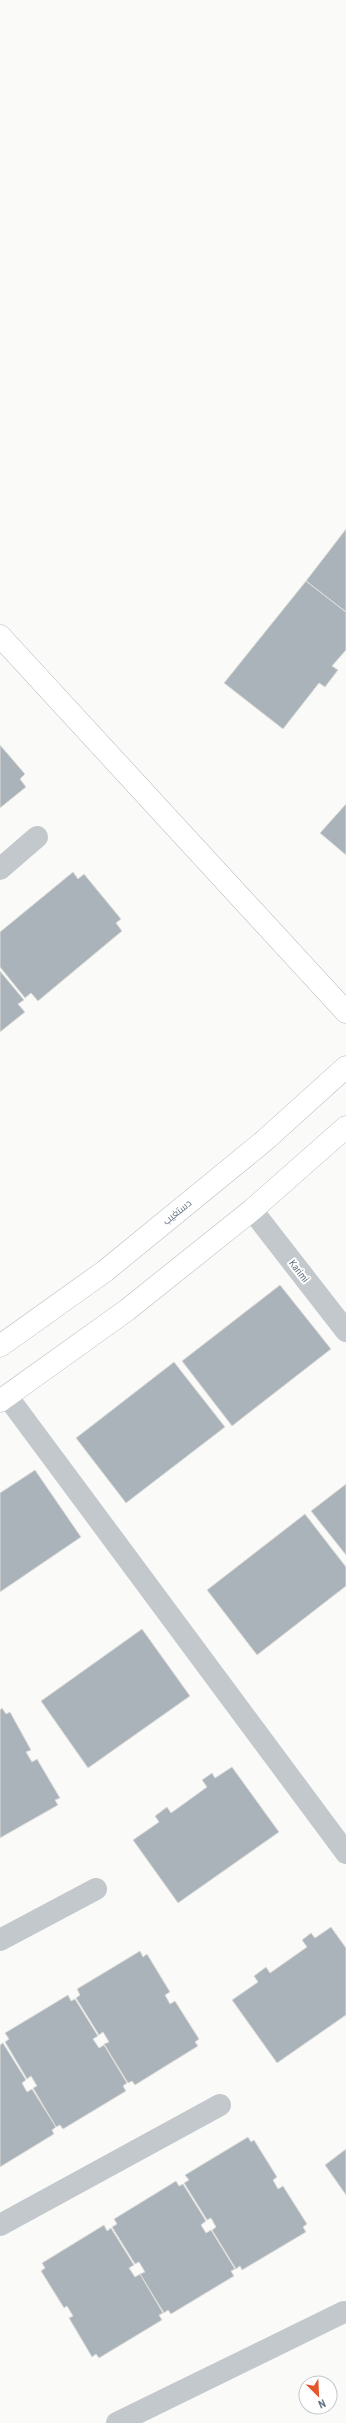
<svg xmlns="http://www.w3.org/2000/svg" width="346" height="2423" font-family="'Roboto Condensed',Cairo,sans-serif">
  <rect width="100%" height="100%" fill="#fafaf8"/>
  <path fill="#aab3b9" stroke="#dcdcda" d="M346,529V612L306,581Z
    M306,581L346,612V650L332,666L338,670L325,687L319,683L283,729L224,683Z
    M0,745L25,774L20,779L26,787L0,808Z
    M346,804V855L320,833Z
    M73,872L78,879L84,874L121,919L116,923L122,931L38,1001L31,993L25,998L0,967V932Z
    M0,971L24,1000L18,1004L25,1012L0,1032Z
    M280,1285L331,1349L232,1426L182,1361Z
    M174,1362L225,1427L126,1503L76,1438Z
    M35,1470L81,1537L0,1592V1493Z
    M346,1484V1555L311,1511Z
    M305,1514L346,1567V1586L257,1655L207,1590Z
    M142,1629L190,1696L88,1768L41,1701Z
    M2,1708L6,1714L10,1712L31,1750L26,1752L32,1762L37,1759L60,1798L55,1800L58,1805L0,1838V1710Z
    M232,1767L279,1832L178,1903L133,1840L159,1822L155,1816L167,1807L171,1813L207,1787L202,1780L212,1773L215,1778Z
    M331,1927L346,1948V2015L277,2063L232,2000L258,1982L254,1976L266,1967L270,1973L307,1947L302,1940L311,1933L315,1938Z
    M140,1951L143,1957L147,1954L170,1992L165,1995L170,2004L175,2001L199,2039L195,2042L198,2046L135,2085L132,2081L128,2083L104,2044L109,2042L103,2032L99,2035L76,1998L80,1995L77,1989Z
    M68,1995L71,2001L75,1999L98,2036L93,2039L99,2048L104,2045L127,2083L123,2086L126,2091L63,2129L60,2125L56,2127L33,2088L37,2086L31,2076L27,2079L5,2042L9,2039L5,2033Z
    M3,2043L26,2080L22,2083L27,2092L32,2089L56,2127L52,2130L54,2134L0,2167V2045Z
    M248,2137L251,2142L254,2140L277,2177L273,2180L278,2189L283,2186L307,2224L303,2227L306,2232L242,2270L240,2266L236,2269L212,2230L216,2227L211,2218L207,2220L184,2183L189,2180L185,2175Z
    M346,2149V2195L325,2165Z
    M176,2181L179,2186L183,2184L206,2221L201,2225L206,2233L211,2230L235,2269L231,2271L234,2276L171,2314L168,2310L164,2313L140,2274L145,2272L139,2262L135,2264L112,2227L117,2224L114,2219Z
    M104,2225L107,2231L111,2228L134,2265L129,2268L135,2277L140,2274L163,2313L159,2315L162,2320L99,2358L96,2354L92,2357L69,2318L73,2316L67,2306L64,2308L41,2271L45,2268L42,2263Z"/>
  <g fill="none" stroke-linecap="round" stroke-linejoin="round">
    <defs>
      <path id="secondary" d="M0,636L346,1012
        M0,1346L105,1271L264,1141L346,1067
        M0,1401L127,1310L252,1210L346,1127"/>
    </defs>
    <use href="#secondary" stroke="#b3babf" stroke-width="23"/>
    <path stroke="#c3c8cc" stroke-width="22" d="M0,869L37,837
      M252,1210L346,1331
      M7,1396L346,1853
      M0,1940L96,1889
      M0,2225L220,2105
      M117,2423L344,2312"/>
    <use href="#secondary" stroke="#fff" stroke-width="22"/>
  </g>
  <g text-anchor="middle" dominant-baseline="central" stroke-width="4" stroke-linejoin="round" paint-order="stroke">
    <g font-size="10" fill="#657683" stroke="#fff">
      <text transform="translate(177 1212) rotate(-39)">دستغیب</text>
      <text transform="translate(299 1271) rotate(52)">Karimi</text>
    </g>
  </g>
  <g transform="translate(318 2395) rotate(156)"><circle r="19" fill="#ffffff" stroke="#c1c8cd"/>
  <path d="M0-3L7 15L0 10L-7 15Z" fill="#e4572e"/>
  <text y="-6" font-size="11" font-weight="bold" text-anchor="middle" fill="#657683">N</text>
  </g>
</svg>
